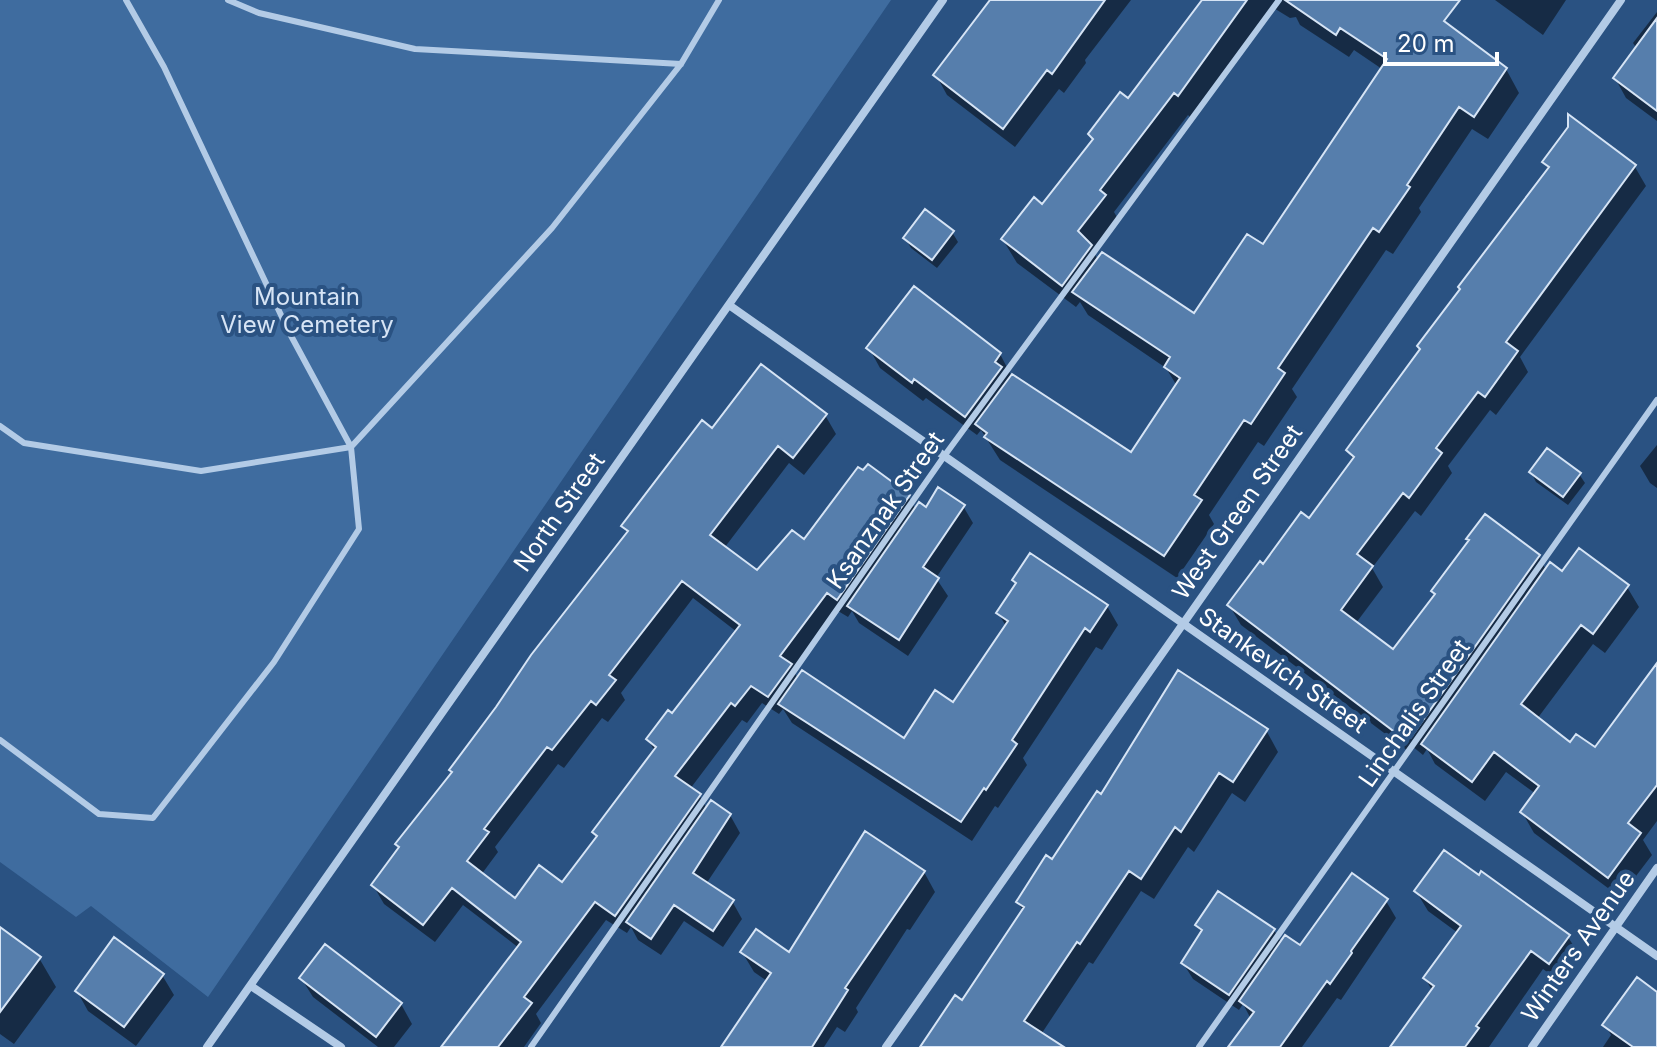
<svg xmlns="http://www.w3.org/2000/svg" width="1657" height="1047" font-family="Inter,sans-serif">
  <rect width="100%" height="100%" fill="#2a5282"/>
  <path fill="#3f6c9f" d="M0,0H891L208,997L91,906L76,917L0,862Z"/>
  <path fill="#0007" fill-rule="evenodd" d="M993,0H1131L1085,60L1086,63L1064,93L1059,89L1015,147L947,95L936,75Z
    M1201,0H1407L1506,69L1519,93L1488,139L1472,129L1419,208L1421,212L1393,254L1386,250L1292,389L1297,397L1264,446L1258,442L1209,515L1214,524L1177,578L1000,460L981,430L977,435L926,398L923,401L880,368L869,348L1000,354L1011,375L1131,455L1177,386L1166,368L1088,315L1080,302L1076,307L1017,263L1003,240L1043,207L1094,141L1090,134L1128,101L1203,3ZM1272,7L1290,18L1296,17L1300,25L1349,57L1354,50L1382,69L1263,247L1195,316L1098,260L1093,251L1118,219L1114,212L1188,115L1191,118Z
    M1495,0H1566L1543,35Z
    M1657,12V121L1626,98L1615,78L1637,49L1633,43Z
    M1575,121L1635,167L1646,186L1520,357L1528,372L1496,415L1490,410L1448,466L1452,473L1421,516L1415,511L1372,568L1383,587L1356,623L1394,652L1436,596L1433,592L1539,556L1546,570L1627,587L1639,607L1605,653L1593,644L1537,719L1571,744L1595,750L1657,666V821L1643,840L1652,855L1620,897L1534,833L1522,812L1536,794L1506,772L1485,801L1435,764L1427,749L1423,755L1412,746L1408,751L1241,625L1229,605L1263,566L1310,521L1354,461L1348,451L1549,171L1545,162Z
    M952,232L958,242L937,268L911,248L905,238Z
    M825,415L836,434L804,475L789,463L725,547L757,573L805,542L908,496L916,510L963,506L973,523L936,578L948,596L908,656L859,623L852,611L848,617L838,611L793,670L798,679L904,740L954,704L1006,626L998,613L1107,606L1118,625L1102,650L1096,647L1023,758L1027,765L998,808L995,806L972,841L792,723L783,709L779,714L762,703L747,723L742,720L690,789L699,795L707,809L730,815L740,833L706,884L732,901L742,919L723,947L684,921L661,955L638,940L631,927L627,933L606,920L536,1014L541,1023L524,1047H443L519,948L463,905L435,942L384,904L373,885L400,849L397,844L453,773L628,534L623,526L713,431ZM693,598L737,632L673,716L648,739L655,752L594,832L598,838L562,885L515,901L481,875L498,852L495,847L558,764L564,768L602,718L608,722L625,700L621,693Z
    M1657,445V488L1650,483L1640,466Z
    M1531,472L1579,474L1585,483L1568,505L1536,482Z
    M1266,730L1278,752L1245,802L1232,793L1194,852L1188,847L1154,899L1141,891L1093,964L1089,962L1040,1036L1046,1047H923L963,1003L1023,911L1018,902L1053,862L1102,797Z
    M924,872L935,892L910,930L907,929L856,1008L858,1012L845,1032L837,1027L824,1047H729L767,981L754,972L742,952L790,954Z
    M1416,891L1568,937L1580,956L1561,982L1543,969L1489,1047H1392L1433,992L1425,978L1458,933L1428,911Z
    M1386,901L1396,918L1341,1000L1337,998L1302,1047H1231L1251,1019L1243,1004L1239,1010L1193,979L1183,963L1202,934L1197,925L1274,930L1282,944L1300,948Z
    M0,929L39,958L56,987L14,1044L0,1034Z
    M162,975L174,995L136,1046L88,1011L77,991Z
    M301,978L401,1004L412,1024L394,1047H378L313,997Z
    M1657,994V1047H1603L1611,1035L1605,1025Z"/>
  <path fill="#567eac" stroke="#d6e4f5" stroke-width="2" fill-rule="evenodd" d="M990,0H1105L1052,74L1047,70L1003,129L933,75Z
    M1202,0H1247L1178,96L1174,93L1100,190L1106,195L1078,231L1092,245L1062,286L1001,239L1034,197L1042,204L1093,139L1088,134L1120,92L1128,98Z
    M1285,0H1460L1444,21L1507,68L1474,117L1459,107L1407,185L1410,187L1379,232L1373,228L1278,368L1285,373L1251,424L1244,420L1194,495L1202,500L1164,556L984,437L987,433L975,424L1012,374L1131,452L1180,378L1164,367L1170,357L1072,292L1102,252L1194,313L1247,234L1263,244L1387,59L1340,28L1336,35Z
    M1657,18V111L1613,78Z
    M1568,114L1636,165L1506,342L1518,351L1485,397L1478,392L1436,448L1442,453L1409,498L1403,493L1357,554L1373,566L1341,610L1393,649L1435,594L1431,591L1469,540L1466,539L1485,514L1540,555L1411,737L1400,728L1396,733L1227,605L1260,561L1263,564L1301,512L1309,518L1354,457L1346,450L1420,349L1417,346L1460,289L1458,287L1549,167L1542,162L1568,127Z
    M925,209L954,231L932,260L903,238Z
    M914,286L1001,353L995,362L1002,367L965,417L914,379L912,383L866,348Z
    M761,364L827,414L793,458L778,446L710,535L757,570L792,530L804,539L858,467L863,470L868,464L910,495L837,600L827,593L780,656L792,664L768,697L751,686L735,706L731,703L675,776L701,794L615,916L595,902L524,997L532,1003L498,1047H441L521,942L452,888L423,925L371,885L399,847L395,844L452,772L449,770L496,707L531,655L628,531L621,526L702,420L712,428ZM682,581L740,625L672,713L668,710L646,739L656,747L592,832L597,836L562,882L539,865L515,898L467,861L489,832L484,829L547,747L552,750L591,701L596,705L616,680L609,675Z
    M1547,448L1581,473L1563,497L1529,472Z
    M938,487L965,505L923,567L939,578L899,640L847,606L919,502L926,507Z
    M1579,548L1629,585L1593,634L1581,625L1521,704L1570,742L1576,734L1595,747L1657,663V785L1628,823L1641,833L1608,878L1520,812L1539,786L1494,752L1472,782L1421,744L1550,562L1562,571Z
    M1030,553L1108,605L1090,632L1085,628L1012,740L1017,744L986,790L984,788L961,822L778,704L802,670L904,738L935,690L953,702L1008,621L996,613L1016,583L1012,580Z
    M1178,670L1268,729L1233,782L1219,773L1181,832L1175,827L1141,879L1129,871L1080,944L1077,942L1024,1021L1064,1047H920L955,995L962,1000L1024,907L1016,902L1046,855L1052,859L1097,791L1101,794Z
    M711,800L731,814L693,873L734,900L713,931L674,905L651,939L626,922Z
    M865,831L925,871L845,988L848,990L812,1047H721L771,973L740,952L756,929L789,952Z
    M1444,850L1479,875L1481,871L1570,935L1549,964L1531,951L1476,1026L1479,1028L1465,1047H1390L1434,986L1423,978L1461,926L1414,891Z
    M1352,873L1388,899L1351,951L1352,953L1330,984L1327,981L1280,1047H1228L1254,1012L1239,1001L1285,935L1300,945Z
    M1218,891L1275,929L1229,995L1181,963L1202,930L1195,925Z
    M0,927L41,957L0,1012Z
    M114,937L164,974L124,1027L75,991Z
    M325,944L402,1003L376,1037L299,978Z
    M1637,977L1657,992V1047H1633L1602,1025Z"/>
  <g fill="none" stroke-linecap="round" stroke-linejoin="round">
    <path stroke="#b3cbe6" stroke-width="6" d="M228,0L259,13L415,49L681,64
      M0,426L24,443L201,471L351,447L552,228L681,64L719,0
      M0,740L99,814L153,818L274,662L359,529L351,447L289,332L164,67L126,0
      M531,1047L945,455L1279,0
      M1199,1047L1657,400"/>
    <path stroke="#b3cbe6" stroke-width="8" d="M729,305L1657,956
      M251,986L341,1047
      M207,1047L943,0
      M886,1047L1621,0
      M1532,1047L1657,868"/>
  </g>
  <g text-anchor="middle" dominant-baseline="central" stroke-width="8" stroke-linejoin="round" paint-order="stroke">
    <g font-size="24" fill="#d6e4f5" stroke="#2a5282">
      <text x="307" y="296">Mountain<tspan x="307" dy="28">View Cemetery</tspan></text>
    </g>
    <g font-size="24" fill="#fff" stroke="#2a5282">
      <text transform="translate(885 510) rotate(-55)">Ksanznak Street</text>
      <text transform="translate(559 512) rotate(-55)">North Street</text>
      <text transform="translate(1237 512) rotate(-55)">West Green Street</text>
      <text transform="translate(1283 670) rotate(35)">Stankevich Street</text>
      <text transform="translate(1414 713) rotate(-55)">Linchalis Street</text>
      <text transform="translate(1578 946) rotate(-55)">Winters Avenue</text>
    </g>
  </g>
  <path d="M1385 52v12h112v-12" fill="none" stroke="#ffffff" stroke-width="4"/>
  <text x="1397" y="52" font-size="24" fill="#ffffff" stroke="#2a5282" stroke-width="6" paint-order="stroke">20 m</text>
</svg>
